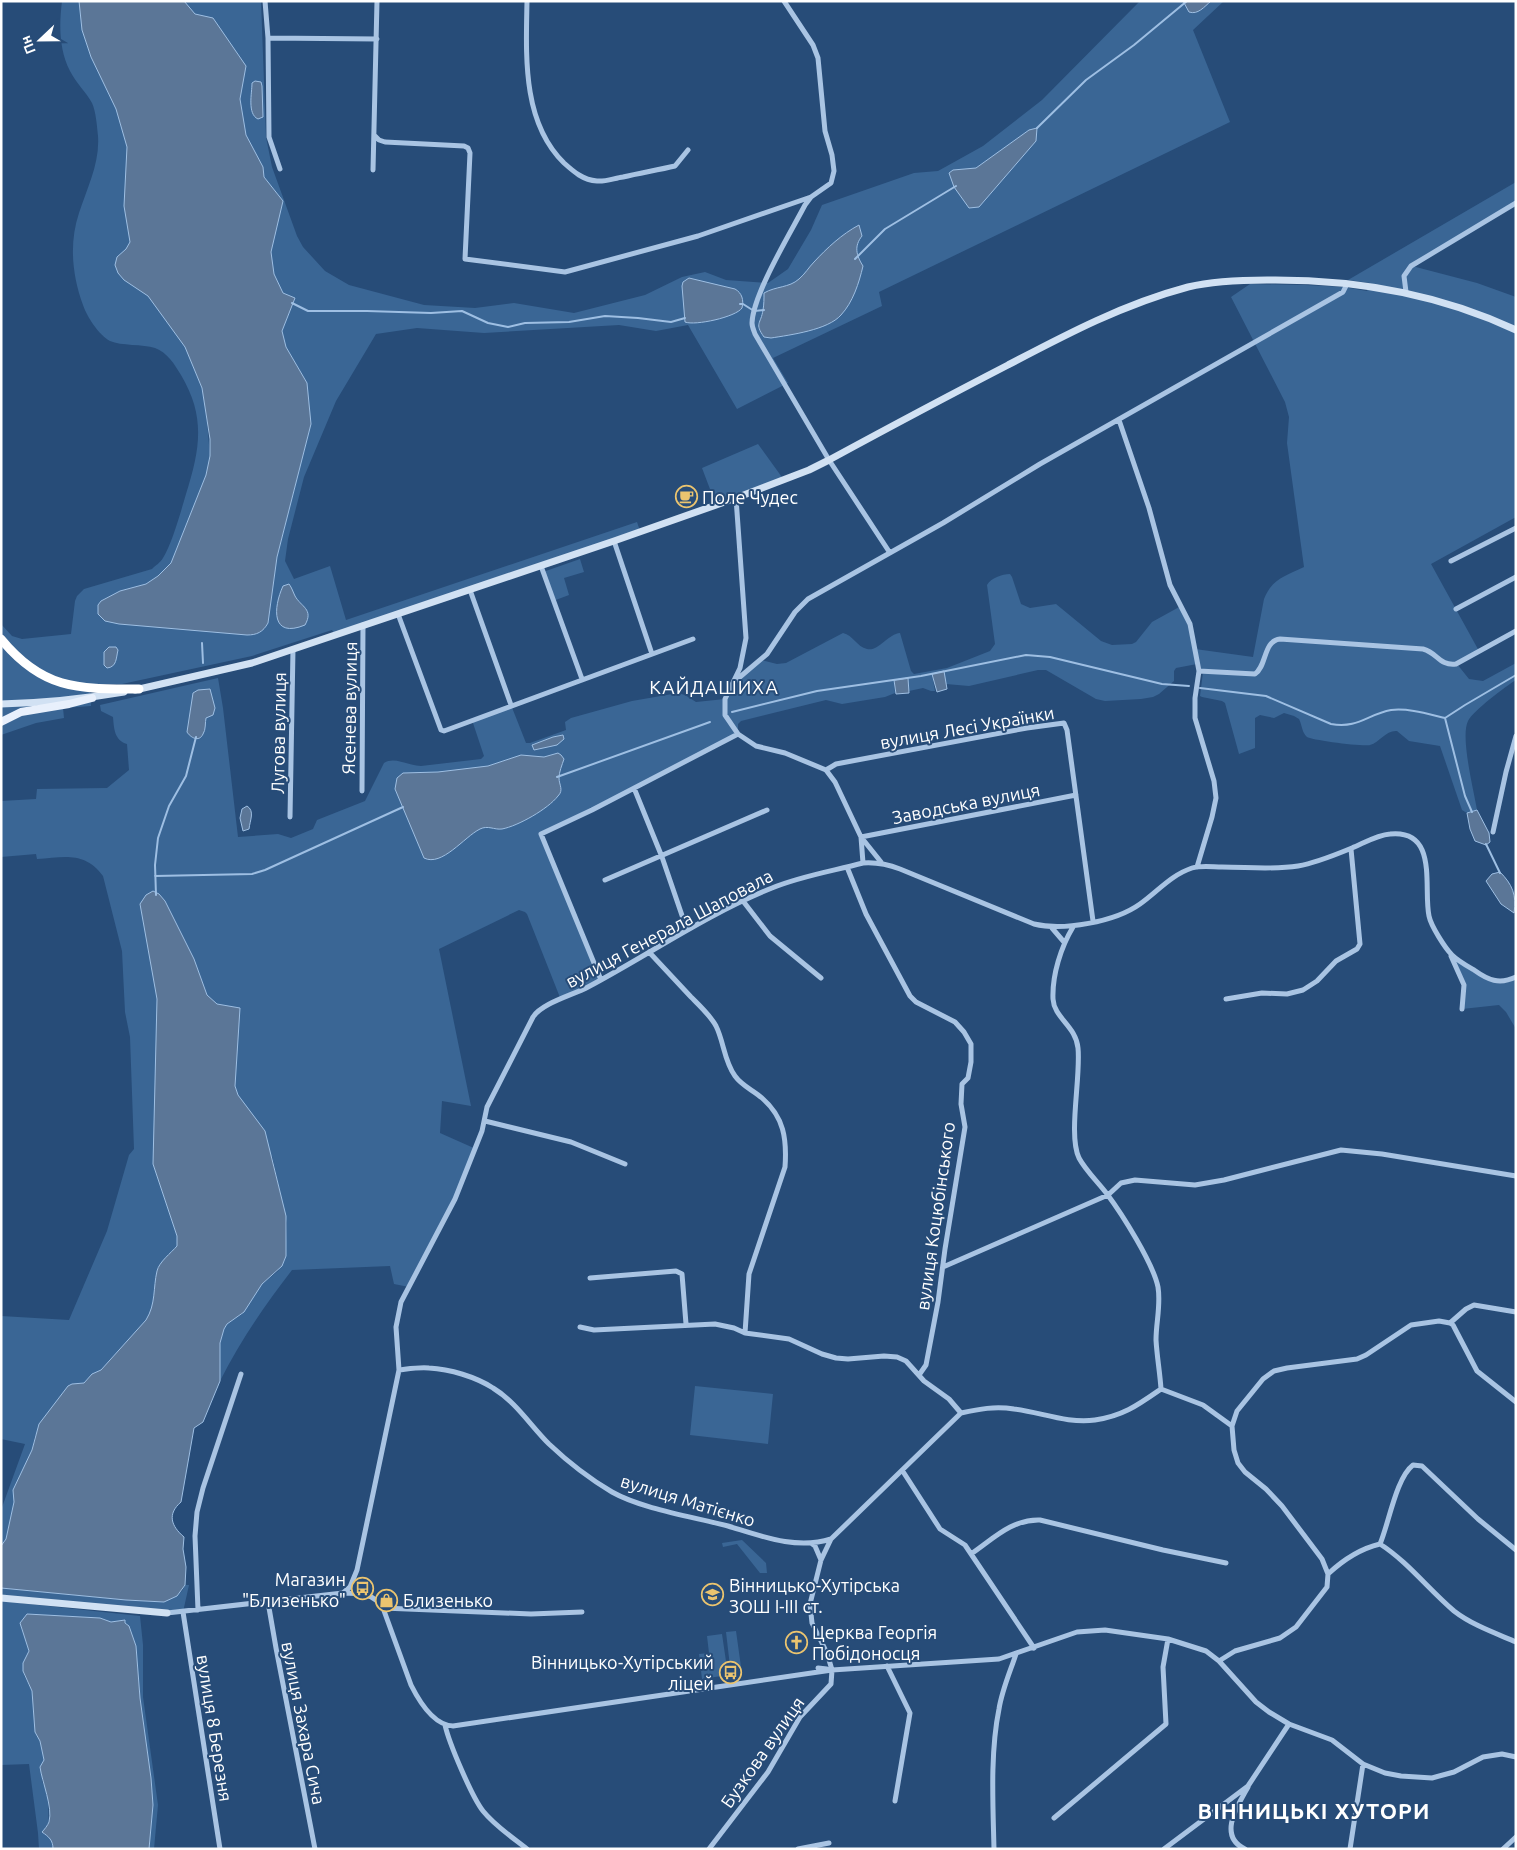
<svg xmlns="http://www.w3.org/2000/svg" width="1517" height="1850" font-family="Ubuntu,sans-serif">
  <rect width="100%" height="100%" fill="#274c78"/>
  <path fill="#3a6695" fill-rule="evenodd" d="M62,1H261L266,137L272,167L297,236L303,247L325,271L349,285L424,305L475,308L514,303L574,313L645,295L682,277L705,272L726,280L768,283L788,269L811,230L822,205L914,173L938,171L983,146L1042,100L1140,1H1224L1193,30L1230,122L879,292L882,306L773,358L788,383L737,409L688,325L656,331L619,325L484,333L417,328L376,334L336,401L304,477L288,539L285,561L294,579L330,566L346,620L637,522L640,531L335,635L332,630L252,656L122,684H102L90,689L91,706L63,708L64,718L36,723L1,735V624L12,636L22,639L71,634L75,601L77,596L84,589L152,569C156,565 160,563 163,558C172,544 181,511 186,494C200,449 206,417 181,375C175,365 167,352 155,348C143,344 121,346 110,341C99,335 87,317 83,305C72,275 69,243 79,213C87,188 100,163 98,136C97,126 96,112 92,103C86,92 76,83 70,71C59,50 59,25 62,1ZM263,167L264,177L283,201C277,224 265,252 274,275C277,281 280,287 283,293L295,298L282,331L286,347L307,383L311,424L277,557L268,623L264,629L255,634L203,631L101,601L120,591L146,584L158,576L171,563L206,475L210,456L207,421L202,388L192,364L187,340Z
    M1516,182V203L1412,266L1477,283L1516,297V517L1431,564L1479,651L1457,664L1469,679L1483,681L1516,663V680C1506,686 1473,711 1468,721C1460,737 1474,791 1477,810L1467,813L1462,810L1440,746L1409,741L1397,731C1386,730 1380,742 1370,745C1364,747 1311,740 1307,737C1302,733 1302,725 1299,719L1294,716L1284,713L1274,718L1260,715L1255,718V748L1239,754L1225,703L1222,701L1202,697L1200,696L1203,672L1197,664L1176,668L1174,671V681L1159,694L1153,697L1141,699L1105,701L1096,699L1046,670H1038L969,686L946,684L943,672L932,674L935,691H931L923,688L909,691L908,678L894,680L895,693L885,697L842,704L826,700L741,721L738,724V734L541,834L601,980L561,1000L527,914L525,912L519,910L439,949L471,1106L442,1101L440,1133L476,1149L462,1183L409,1287L394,1284L390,1266L292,1270C265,1305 240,1341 220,1381V1343L224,1329L227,1324L242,1314L262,1284L278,1271L285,1260L287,1223L272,1156L178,1239L177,1246L157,1269L154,1299L150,1314L146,1320L101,1370L92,1375L84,1383L72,1384L35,1436L32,1450L15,1498L6,1539L1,1546V1510L25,1444L1,1439V1316L69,1320L107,1231L129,1155L134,1149L130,1037L125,1012L122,951L103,876C85,851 64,857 37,859L36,854L1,857V801L36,799L37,789L107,788L129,770L127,744C114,740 114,728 113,717L101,711L100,705L218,678L223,708L238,837L278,834L291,838L313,829L317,820L365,801L384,763C395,756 408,766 421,766L481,759L484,756L472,720L511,705L526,743H530L566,730L565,722L571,718L632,701L678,693L685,695L696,702L725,699L729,689L761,660L777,664L786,663L843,633C853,635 857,647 867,649C878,652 888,634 900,633L911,671L914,674L947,668L990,651L995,644L987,585C991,578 1002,574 1010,574L1012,577L1021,604L1030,608L1056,604L1101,641L1112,645L1132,644L1136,642L1152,622L1181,606L1190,624L1195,649L1253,657L1264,599C1272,579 1285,576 1304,567L1287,443L1289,417L1285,402L1231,297L1250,284L1305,285L1344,287L1367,291L1370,283L1348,280Z
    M758,444L784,480L716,505L702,468Z
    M580,559L584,572L564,578L569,595L553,601L543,572Z
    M1452,955L1495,981L1516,977V1029L1506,1012L1499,1005L1462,1009L1464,987Z
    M695,1386L773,1394L768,1444L690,1435Z
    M742,1540L766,1563L767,1573H760L737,1544L723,1547L722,1543Z
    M185,1585H189L183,1612L19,1600L20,1603L140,1616L143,1645V1697L158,1805L154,1849H149L153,1805L151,1778L140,1698L136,1646L129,1626L125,1623V1620L111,1622L100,1618L27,1614L21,1627L28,1647V1655L23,1667L24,1675L32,1691L35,1732L40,1741L44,1760L42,1781L48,1794L49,1836L52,1841L53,1849H39L38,1833L29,1764L1,1765V1588L126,1600L164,1602L182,1591Z
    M736,1631L742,1674L731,1675L726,1632Z
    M722,1634L728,1675L702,1679L699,1654L709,1653L707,1636Z"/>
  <path fill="#5b7697" stroke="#9ebfe3" d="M79,1H184L195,14L213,18L246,66L240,99L246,135L263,167L264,177L283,201L271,252L274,274L283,293L295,298L282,331L286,347L307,383L311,424L277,557L268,623C263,632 257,635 247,635L119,624L105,621L98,614V605L101,601L120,591L146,584L158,576L171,563L206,475L210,456V439L202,388L185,347L148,296L124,280L118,273L115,265L117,257L126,249L130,242L124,206L127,147L116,109L91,57L82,30Z
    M1183,1H1211C1204,7 1198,15 1189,12Z
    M255,81L261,82L262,86L263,117L258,119C247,114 252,93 252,83Z
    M1037,128L1036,141L979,207L969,208L954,187L949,173L953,170L976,168L1029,130Z
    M859,225L862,236C854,246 856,255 863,266C859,283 853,302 841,315C828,330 790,335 771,338L764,337C754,323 761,324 763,310C764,305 764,298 764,293C776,286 789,288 799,279C805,274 809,267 814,262C827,248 842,234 859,225Z
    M689,278L735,289C742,293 744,300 742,308C736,317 695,326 685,322L682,286L683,282Z
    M289,584C292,588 293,592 295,596C301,607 314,609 305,625C271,639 273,608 283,586Z
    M109,647H116L118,650C116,658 117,667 107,668L104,665V652Z
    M944,671L947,689L937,692L932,674Z
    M908,678L909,693L896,694L894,680Z
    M210,689L215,708L213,715L206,718C205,722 206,730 203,734C199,743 190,737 187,732L193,693L198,690Z
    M563,735L564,739L557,745L534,750L532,745L553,737Z
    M558,753L561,755L564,759C562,765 559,772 559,778C559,785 564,790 558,796C548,809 518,826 502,829C494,830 488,825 480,829C464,837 442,867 424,858L395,789L397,778L403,773L438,772L488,766L521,755L544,757Z
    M247,806C255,811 250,820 249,829L243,831L240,818L242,809Z
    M1477,810L1489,833L1490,842L1486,845L1475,841L1470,829L1467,813Z
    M1500,872C1512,884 1517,895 1514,913L1501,904L1486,881L1492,874Z
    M153,891L159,894L165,901L194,959L207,995L217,1004L240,1008L235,1086L238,1095L265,1131L286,1216V1256L282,1266L262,1284L244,1312L227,1324L224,1329L220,1343V1381L203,1422L194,1428L181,1502C167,1514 171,1526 184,1537L183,1549L186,1567L185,1585L177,1596L164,1602L126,1600L1,1588V1546L6,1539L14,1502L13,1490L32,1450L39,1424L68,1386L72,1384L84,1383L92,1374L101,1370L146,1320C156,1304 153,1288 157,1271C159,1262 171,1253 177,1246V1236L153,1164L157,999L140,904L146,895Z
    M27,1614L100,1618L111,1622L125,1620V1623L129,1626L136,1646L140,1698L151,1778L153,1805L149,1849H53C53,1840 49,1837 42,1832C44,1830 48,1825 49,1822C53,1807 42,1782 40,1767L44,1760L40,1741L35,1732L32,1691L23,1671V1663L29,1651L20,1623Z"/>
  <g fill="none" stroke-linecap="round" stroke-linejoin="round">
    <path stroke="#9ebfe3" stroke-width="2" d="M1037,128L1086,80L1134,45L1187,1
      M855,259L885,229L956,186
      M292,303L308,311H367L431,313L462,311L488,323L508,327L525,323L569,322L605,316L638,318L671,322L685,318
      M740,304H743L754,311L764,310
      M202,643L203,663
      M1200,688L1266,696L1331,724C1358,729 1368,714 1391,710C1409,708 1428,714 1445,718L1465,796L1472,812
      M732,712L817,691L921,676L1026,655L1050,657L1162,684L1189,686
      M1445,718L1465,705L1516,675
      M557,777L710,722
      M1486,844L1500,873
      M155,876L252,874L265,870L403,807
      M156,895L155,865L158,838L169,806L186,776L196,737"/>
    <path stroke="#a9c4e3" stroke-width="5" d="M265,1L268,38L269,137L280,169
      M527,1C526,56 522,122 564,163C574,172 583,180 597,181C605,182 615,178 623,177C640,173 658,170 675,166L688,150
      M784,1L813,45L818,58L825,131L832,155L834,171L831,183L811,197L805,205C791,232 753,294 752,323C752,327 754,331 755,334L829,460L890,553
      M268,38L377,39
      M374,135L379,140L385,142L464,146L468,148L470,153L465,259L565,272L698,236L811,197
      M373,170L377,1
      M1406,292L1404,276L1411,266L1516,203
      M1119,420L1149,508L1170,585L1190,624L1199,671L1195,698V718L1214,781L1216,798L1212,817L1197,867
      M736,498L746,638L740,668L725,699V715L738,734L756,746L785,753L826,770L835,782L861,837L881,862
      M614,541L652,654
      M1451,561L1516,528
      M541,566L582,679
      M470,590L511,705
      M1456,609L1516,577
      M398,614L441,730L444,731L693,639
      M1199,671L1255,674C1267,666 1263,641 1280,639L1423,649C1438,653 1439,666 1456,664L1516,631
      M734,682L767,654L795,612L808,599L943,523L1040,464L1343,292L1347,284
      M826,770L836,764L1027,728L1064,723L1067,730L1093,921
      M634,788L662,857L687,930
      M362,791L363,625
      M290,817L293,649
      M1493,832L1506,772L1516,736
      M863,863L861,837L1076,795
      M847,867L866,914L910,996L916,1002L955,1022L964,1032L971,1044V1062L968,1078L962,1084L961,1104L965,1127L945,1249L938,1302L926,1365L919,1375
      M605,880L767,810
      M743,901L770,936L821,978
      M1073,927C1061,947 1052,975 1053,999C1054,1018 1076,1026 1078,1048C1081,1077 1068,1135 1079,1158C1086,1171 1098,1182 1107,1194C1122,1214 1153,1263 1158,1287C1161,1305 1156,1322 1156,1340C1157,1357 1160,1373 1161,1389
      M1052,928L1064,942
      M649,952C663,967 677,982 691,997C700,1006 710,1015 716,1026C724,1042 724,1061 735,1076C742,1086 753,1090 762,1098C784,1117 787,1139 785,1167L749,1274L745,1333
      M1451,956L1464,985L1462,1009
      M601,980L541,834L592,810L738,734
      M1226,999L1262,993L1287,994L1303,990L1317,981L1336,961L1357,949L1360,944L1351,849
      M485,1121L571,1142L625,1164
      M943,1267L1108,1195L1121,1183L1135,1180L1195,1185L1224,1180L1341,1150L1382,1154L1516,1176
      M590,1278L676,1271L682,1274L686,1324
      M1450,1323L1466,1309L1474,1305L1516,1312
      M580,1327L594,1330L715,1324L734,1328L745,1333L789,1339L822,1354L836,1358L848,1359L884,1356L897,1357L906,1361L924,1381L949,1399L961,1413
      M399,1370C408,1369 419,1367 429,1368C450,1369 476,1377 493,1388C516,1402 530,1425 549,1444C568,1462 590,1479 612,1492C642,1509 694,1517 728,1526C761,1536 796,1550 831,1539L961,1413C979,1409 995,1406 1014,1409C1040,1412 1068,1424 1095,1420C1123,1416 1138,1405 1161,1389
      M1161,1389L1203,1405L1232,1426
      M902,1470L940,1529L965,1545L1034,1648
      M811,1543L815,1546L821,1560
      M1380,1544C1389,1523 1396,1478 1413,1465L1422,1466L1478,1519L1516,1550
      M971,1554C993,1539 1012,1519 1040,1520L1163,1550L1226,1563
      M1328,1574C1343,1560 1359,1549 1380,1544C1408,1562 1429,1590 1454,1611C1472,1625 1495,1633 1516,1642
      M343,1593L350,1587L357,1570L399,1370L396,1327L401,1302L455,1199L482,1131L487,1107L533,1017C542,1003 573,995 588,987C650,954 707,914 772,888C801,876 833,871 863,863C877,862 887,864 900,869L1034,924C1063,931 1115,922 1140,904C1157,892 1171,875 1192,868C1201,865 1213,867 1222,867C1247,867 1273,870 1298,866C1316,863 1335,855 1352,848C1364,843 1377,835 1390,834C1439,829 1423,888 1429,916C1431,926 1445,948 1452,955C1458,961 1467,966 1474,970C1488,980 1499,985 1516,977
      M268,1602L276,1648L315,1849
      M383,1608L531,1614L582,1612
      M198,1610L195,1536L197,1512L203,1488L241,1374
      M183,1612L220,1849
      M167,1613L343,1593C360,1593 373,1593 383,1608L411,1685C419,1701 433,1725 453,1726L832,1670L999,1659L1077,1632L1105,1630L1168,1639L1206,1651L1219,1661L1256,1702L1269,1712L1289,1724L1332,1740L1363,1764L1385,1773L1401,1776L1432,1778L1454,1772L1483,1757L1502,1754L1516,1757
      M1219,1661L1235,1651L1280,1638L1296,1627L1327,1587L1328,1574L1322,1559L1282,1506L1266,1489L1245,1472L1238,1463L1234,1450L1232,1426L1237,1411L1263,1379L1274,1371L1287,1368L1357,1359L1366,1355L1411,1325L1439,1321L1450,1323L1453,1325L1477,1371L1516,1402
      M887,1666L910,1713L895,1801
      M818,1668L827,1669
      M445,1725C449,1743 472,1797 483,1811C495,1826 512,1837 527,1849
      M1054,1818L1166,1724L1163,1667L1168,1639
      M709,1849L768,1772L800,1717L831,1684L832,1670L827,1653L812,1623L810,1604L821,1560L831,1539
      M798,1849L829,1843
      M994,1849C993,1805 990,1753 999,1709C1002,1690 1010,1672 1016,1654
      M1164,1849L1248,1786L1289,1724
      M1245,1849C1217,1836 1238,1805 1248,1787
      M1350,1849L1363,1764
      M1503,1849L1516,1837"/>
    <path stroke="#d1e1f3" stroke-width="7" d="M135,690L252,663L614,541L736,498L809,470L829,460C888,428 948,396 1008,365C1067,334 1124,304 1188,287C1213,281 1241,280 1267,280C1352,279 1437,293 1516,330
      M1,704C43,703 83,699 124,692
      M1,1598L167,1613"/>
    <path stroke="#e8f0fc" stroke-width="8" d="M1,722L21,712L69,704L92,698"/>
    <path stroke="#fff" stroke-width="9" d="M1,639C43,690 78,689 139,689"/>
  </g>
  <defs>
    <symbol id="cafe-ring" viewBox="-11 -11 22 22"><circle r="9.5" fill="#274c78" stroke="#ebc46f" stroke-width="1.5"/><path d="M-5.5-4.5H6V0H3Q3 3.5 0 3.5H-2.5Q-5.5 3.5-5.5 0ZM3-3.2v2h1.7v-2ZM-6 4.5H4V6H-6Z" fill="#ebc46f"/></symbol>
    <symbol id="bus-ring" viewBox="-11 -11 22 22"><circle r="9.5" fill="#274c78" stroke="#ebc46f" stroke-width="1.5"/><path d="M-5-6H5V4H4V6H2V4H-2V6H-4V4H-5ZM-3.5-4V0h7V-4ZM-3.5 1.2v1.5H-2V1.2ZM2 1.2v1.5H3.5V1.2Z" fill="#ebc46f"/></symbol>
    <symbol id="school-ring" viewBox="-11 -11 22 22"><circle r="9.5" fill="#274c78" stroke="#ebc46f" stroke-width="1.5"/><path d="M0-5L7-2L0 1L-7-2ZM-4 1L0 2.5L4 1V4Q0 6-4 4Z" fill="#ebc46f"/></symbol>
    <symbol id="shop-ring" viewBox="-11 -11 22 22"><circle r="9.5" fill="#274c78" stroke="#ebc46f" stroke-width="1.5"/><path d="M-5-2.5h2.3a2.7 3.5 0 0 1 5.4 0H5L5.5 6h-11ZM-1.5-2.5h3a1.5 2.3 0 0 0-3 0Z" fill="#ebc46f"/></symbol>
    <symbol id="church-ring" viewBox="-11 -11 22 22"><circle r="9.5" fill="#274c78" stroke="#ebc46f" stroke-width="1.5"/><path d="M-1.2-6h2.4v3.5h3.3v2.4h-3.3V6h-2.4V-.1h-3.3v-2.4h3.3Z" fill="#ebc46f"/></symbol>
  </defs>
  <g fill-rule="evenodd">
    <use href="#cafe-ring" x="674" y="484" width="25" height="25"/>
    <use href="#bus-ring" x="350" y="1576" width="25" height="25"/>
    <use href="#school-ring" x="700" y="1582" width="25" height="25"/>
    <use href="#shop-ring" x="374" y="1588" width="25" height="25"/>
    <use href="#church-ring" x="784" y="1630" width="25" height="25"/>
    <use href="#bus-ring" x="718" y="1660" width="25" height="25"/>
  </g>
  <g text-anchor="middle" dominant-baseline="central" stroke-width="4" stroke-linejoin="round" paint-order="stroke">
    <g font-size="18" fill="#fff" stroke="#274c78" text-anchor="start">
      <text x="702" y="497">Поле Чудес</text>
      <text x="346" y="1579" text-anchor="end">Магазин<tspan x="346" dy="21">"Близенько"</tspan></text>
      <text x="729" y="1585">Вінницько-Хутірська<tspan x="729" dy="21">ЗОШ І-ІІІ ст.</tspan></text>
      <text x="403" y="1600">Близенько</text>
      <text x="812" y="1632">Церква Георгія<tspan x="812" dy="21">Побідоносця</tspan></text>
      <text x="714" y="1662" text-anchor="end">Вінницько-Хутірський<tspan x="714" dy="21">ліцей</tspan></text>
    </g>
    <g font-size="18" fill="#fff" stroke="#274c78">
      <text transform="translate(349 708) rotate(-89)">Ясенева вулиця</text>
      <text transform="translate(967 727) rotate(-10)">вулиця Лесі Українки</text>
      <text transform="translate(278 733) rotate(-89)">Лугова вулиця</text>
      <text transform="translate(966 803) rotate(-11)">Заводська вулиця</text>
      <text transform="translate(669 928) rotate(-28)">вулиця Генерала Шаповала</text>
      <text transform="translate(935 1216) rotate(-82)">вулиця Коцюбінського</text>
      <text transform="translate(688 1500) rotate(17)">вулиця Матієнко</text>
      <text transform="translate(304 1723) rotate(79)">вулиця Захара Сича</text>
      <text transform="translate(215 1728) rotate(81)">вулиця 8 Березня</text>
      <text transform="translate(762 1752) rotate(-55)">Бузкова вулиця</text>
    </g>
    <g font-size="19" letter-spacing="1" fill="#fff" stroke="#274c78">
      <text x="714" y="687">КАЙДАШИХА</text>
    </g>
    <g font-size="22" font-weight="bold" letter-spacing="1" fill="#fff" stroke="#274c78">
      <text x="1314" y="1810">ВІННИЦЬКІ ХУТОРИ</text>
    </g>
  </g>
  <rect width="1517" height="1850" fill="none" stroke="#ffffff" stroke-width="5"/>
  <g transform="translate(40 40) rotate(248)" stroke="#274c78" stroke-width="4" paint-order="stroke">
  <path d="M0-4L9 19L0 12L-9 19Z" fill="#ffffff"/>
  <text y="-8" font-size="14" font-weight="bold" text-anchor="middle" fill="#ffffff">Пн</text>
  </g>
</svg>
